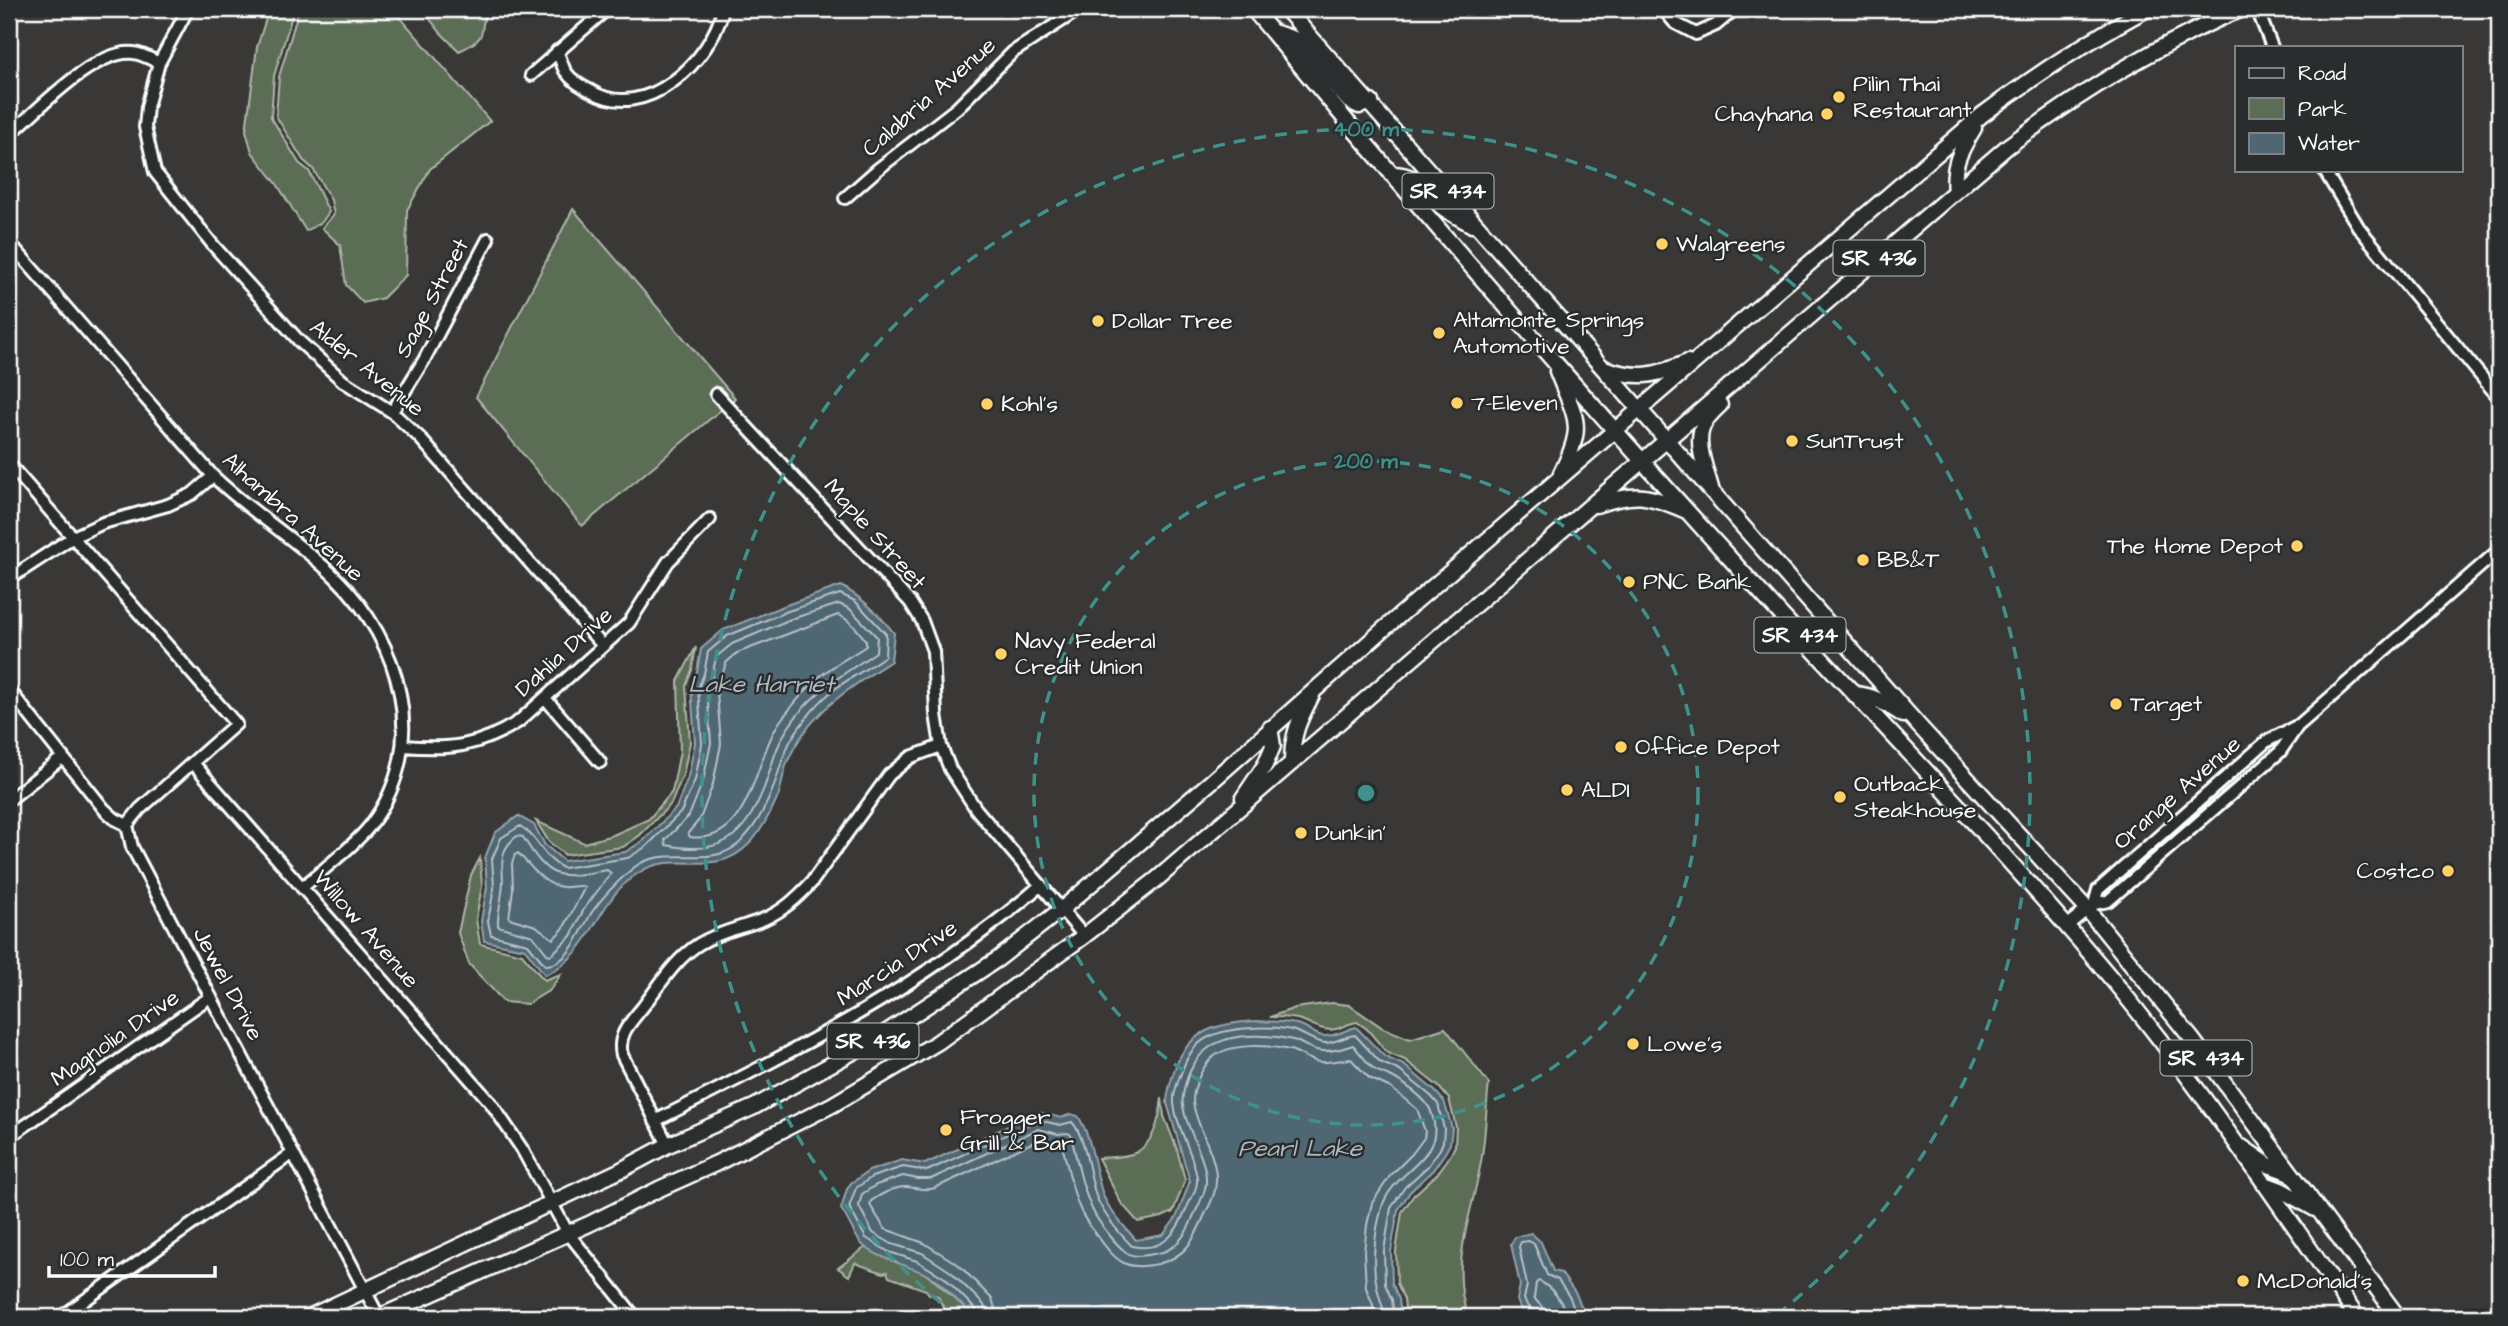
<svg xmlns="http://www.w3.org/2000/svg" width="2508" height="1326" font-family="'Architects Daughter',sans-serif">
  <rect width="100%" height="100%" fill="#393837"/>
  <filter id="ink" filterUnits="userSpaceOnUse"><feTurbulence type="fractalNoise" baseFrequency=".0143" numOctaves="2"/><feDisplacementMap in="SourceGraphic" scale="14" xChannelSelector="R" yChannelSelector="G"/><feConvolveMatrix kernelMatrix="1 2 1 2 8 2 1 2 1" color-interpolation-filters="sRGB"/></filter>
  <g filter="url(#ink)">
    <path fill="#5c6d56" stroke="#aeb6aa" stroke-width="2" d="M269,9H294L274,76L271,117L299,163L309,171L329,212L322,222L306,231L277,184L252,152L246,131L257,47Z
      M299,9H393L490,121L430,169L407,210L406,275L383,298L363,303L346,285L340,245L322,228L334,214L331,200L313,169L303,160L276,116L279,77Z
      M422,9H488C476,31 493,36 459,51L441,33Z
      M573,209L735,398L731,402L715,386L708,394L722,409L582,526L476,397Z
      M2499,583V645C2495,626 2484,599 2499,583Z
      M696,647L692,670L686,686L690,742L683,775L671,804L639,836L623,847L565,855L549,842L536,821L584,843L613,835L649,819L672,792L680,751L678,681Z
      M480,858L482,886L476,919L480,944L522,954L544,980L561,974L550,990L527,1004L504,1002L469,964L458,933L471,875Z
      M1332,1003L1349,1005L1383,1028L1410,1039L1445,1028L1489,1084C1486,1106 1486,1127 1483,1148C1477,1204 1447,1260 1468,1317H1406L1404,1299L1397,1283L1396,1251L1402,1212L1414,1195L1437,1174L1450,1156L1455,1146L1456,1127L1449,1099L1439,1087L1405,1060L1387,1053L1367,1029L1357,1022C1349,1023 1344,1027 1336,1029C1324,1032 1314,1025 1304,1021C1294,1017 1280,1017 1270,1017L1295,1008Z
      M1162,1098L1164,1116L1177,1149L1185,1180L1173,1212L1162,1217L1138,1222L1121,1203L1098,1158C1110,1157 1126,1158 1137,1152C1154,1142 1160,1117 1162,1098Z
      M866,1247C881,1259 900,1259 916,1268C939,1281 955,1300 975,1317H942L943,1307L938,1296L929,1294L926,1290L889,1277L887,1272L883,1273L855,1263L849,1276L838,1268Z"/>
    <path fill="#4f6673" stroke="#95a3ab" stroke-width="2" d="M841,586C863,598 879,614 894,633L891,661C849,688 807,714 787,763C783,773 782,784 779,794C773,808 760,834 749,844C714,880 676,849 640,872C595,899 595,953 545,975L525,949L484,941L481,921L487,887L485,858L495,833L518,816L534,825L545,845L564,861L625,852L643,841L676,808L688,777L695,743L691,686L697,672L701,649L723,630L786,605Z
      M1258,1021C1272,1022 1291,1021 1303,1026C1310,1029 1315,1035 1323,1036C1336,1037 1344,1030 1356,1027L1385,1057L1404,1065L1435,1091L1444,1101L1452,1128L1450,1144L1445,1153L1433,1170L1410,1192L1398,1210L1391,1251L1392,1283L1399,1299L1401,1317H975C958,1304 946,1284 926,1274C910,1266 870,1256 860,1242C853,1232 848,1219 841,1209L847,1189L851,1183L869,1171L902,1160L925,1164L1039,1112L1061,1118L1071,1114L1078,1116C1093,1139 1094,1169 1103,1195C1110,1212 1124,1226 1136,1240L1163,1235L1176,1218L1190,1181L1167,1103C1167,1091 1171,1082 1174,1071C1188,1029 1218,1023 1258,1021Z
      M1531,1233L1541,1242L1553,1271L1561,1273L1576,1294L1586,1317H1536L1521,1310L1517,1300L1520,1285L1511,1244L1515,1237Z"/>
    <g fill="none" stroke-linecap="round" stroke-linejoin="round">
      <path stroke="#b9c2c7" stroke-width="2" d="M840,594L855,601L886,634L885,656C868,669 848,678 831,692C819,702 805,719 796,732C783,750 780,771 772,791C766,806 756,825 745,837C715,875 666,840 632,869C617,882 603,896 592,912C582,928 568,967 545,965L528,944L491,935L488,921L494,888L492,859L501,838L520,826C538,836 542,858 563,868L628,858L647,846L681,812L695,780L702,744L698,688L704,674L708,652L727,636L788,611Z
        M839,604L850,609L877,637L876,652C842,676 812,691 788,728C775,747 772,767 764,788C744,839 720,856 666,845L665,840L689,816L703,781L711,743L707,690L712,677L716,657L732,644L791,619Z
        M838,615C849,619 859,631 866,641V646C850,657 831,666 817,679C804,691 792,706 781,720C754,756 752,846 690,837L688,833L700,819L713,784L721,744L717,692L726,663L737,653Z
        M517,836L523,837C551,883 559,878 607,870L611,873L584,909L571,936L551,955L547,954L533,936L498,926C497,915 501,903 502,892C506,869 494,854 517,836Z
        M518,853C530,865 544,886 563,887C571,888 578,884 585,887L563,929L553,939L536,926L509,918L513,889L512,863L515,855Z
        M978,1317L976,1310L945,1278L917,1261L889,1252L866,1238L849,1207L856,1188L872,1177L903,1167L927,1171L1038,1120L1060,1125L1072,1122C1086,1137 1089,1175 1096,1196C1103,1214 1118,1232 1132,1246C1167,1253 1177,1230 1189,1203C1193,1196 1198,1187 1197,1178C1194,1154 1172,1119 1174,1097C1175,1088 1179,1079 1182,1071C1187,1056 1196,1042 1211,1036C1231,1027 1280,1024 1300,1033C1309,1037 1315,1042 1325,1043C1336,1043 1344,1036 1355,1035L1380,1062L1400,1071L1431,1096L1438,1104L1444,1129L1443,1142L1440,1149L1428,1166L1405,1187L1391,1208L1384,1251L1385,1284L1392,1300L1394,1317
        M987,1317L984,1305L951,1272L922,1253L892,1244L873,1233L859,1206L862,1194L876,1185L903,1176L918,1179H931L1038,1129L1058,1134L1068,1133L1071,1135C1077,1161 1082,1188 1093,1211C1098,1222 1117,1246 1127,1253C1136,1259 1152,1254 1163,1252C1178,1247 1188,1231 1193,1217C1198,1206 1205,1195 1206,1183C1208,1157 1179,1119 1183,1096C1185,1080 1193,1060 1206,1050C1227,1032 1267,1034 1293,1040C1303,1043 1311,1051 1322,1051C1334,1052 1343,1048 1353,1045C1360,1053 1366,1062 1374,1069C1380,1073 1388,1075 1394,1078C1405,1084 1425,1098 1430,1109C1451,1160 1394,1167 1382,1207C1375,1231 1371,1262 1377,1287C1379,1297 1383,1306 1385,1317
        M998,1317L992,1299L959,1265L924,1243L885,1229L870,1205L871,1201C879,1195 895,1187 905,1187C916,1187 924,1192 935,1188L1038,1140L1062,1146C1070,1171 1073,1205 1090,1226C1100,1238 1111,1258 1126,1264C1136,1268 1148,1266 1158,1264C1188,1256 1194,1239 1206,1212C1211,1203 1216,1193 1216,1182C1218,1156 1194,1123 1193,1101C1193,1087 1202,1067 1212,1058C1230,1042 1268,1045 1290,1050C1300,1053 1308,1060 1319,1062C1329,1063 1341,1060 1351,1059L1369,1078L1391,1088L1417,1109L1425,1131L1424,1138L1412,1154L1390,1176L1372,1203L1367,1225L1364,1252L1366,1288L1373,1305L1374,1317
        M1536,1317L1535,1311L1527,1305L1524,1299L1527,1285L1519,1247L1521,1242L1529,1241L1534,1244L1547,1275L1558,1280L1570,1298L1577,1317
        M1544,1317L1542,1307L1534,1298L1536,1283L1539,1281C1554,1289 1561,1300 1568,1317"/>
      <defs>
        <path id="minor" d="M188,9L159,63L147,107L145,127L155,172L213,245L299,341L343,381L392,412L419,437L603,646
          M1663,9L1675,23L1696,34L1716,25L1735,9
          M2257,9L2272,47
          M557,51C560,57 562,65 565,71C572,81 581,86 591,91C645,124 712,60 723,9
          M531,75L607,9
          M9,135C37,111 95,48 134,53C142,54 151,59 159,63
          M2324,170L2359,228L2499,398
          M845,198L878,169L957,108L1013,52L1080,9
          M9,242L213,476C251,513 298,540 336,578C401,642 430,744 372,823C358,843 322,870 302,888
          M716,394L910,602L922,621L933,651L936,714L941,746L950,769L976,809L1084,936
          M392,412L424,360L488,239
          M9,464L236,724L140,809L127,825
          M18,573L73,537L103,523L168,505L192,494L213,476
          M11,692L104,809L115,819L127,825
          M545,698L600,762
          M404,746C450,750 478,747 518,722L629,623L668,562L710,519
          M193,763L491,1103L522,1149L568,1233L635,1317
          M9,800L63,757
          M127,825L132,847L379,1317
          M2094,904L2098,890L2267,741L2299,725L2499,550
          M2067,926L2094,904L2108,901L2280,752L2297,727
          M655,1121C792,1052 925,986 1041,885
          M9,1137L210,997
          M668,1145L622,1055C617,1035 630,1023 642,1008C659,986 675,959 699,944C720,931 742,928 764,919C783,911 797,898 811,883L889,775L911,757L941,746
          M61,1317L293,1153"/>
        <path id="major" d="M1253,9C1412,201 1576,389 1744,574C1869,713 2001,845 2120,989C2205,1094 2280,1206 2357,1317
          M1286,9L1919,726L2087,909L2192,1039L2398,1317
          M1273,32L1294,39L1349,101L1359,106L1371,102
          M1391,174C1419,173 1423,192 1442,207C1451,214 1462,219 1472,225
          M1955,192C1952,165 1960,151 1974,128
          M1604,368C1638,380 1655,376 1688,362
          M1557,371C1576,420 1586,424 1561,473
          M1711,488C1706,469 1693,440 1705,422C1709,415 1715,410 1720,405
          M1596,505C1636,492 1646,494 1684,510
          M1855,694C1874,695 1887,705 1903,715
          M1292,763C1292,734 1299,720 1312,695
          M1243,798L1265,765L1273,746L1270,728
          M2242,1147L2268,1165L2291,1173
          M2265,1184L2281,1190L2315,1209
          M309,1317L621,1170L668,1145L754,1107L873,1041L998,959L1062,909L1212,781L1385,628L1982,115C2036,75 2088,40 2147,9
          M379,1317L589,1224L659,1189L717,1163L832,1105L938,1042L1084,936L1157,879L2008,146C2060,108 2112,73 2170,43C2194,31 2217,18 2243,9"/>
      </defs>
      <use href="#minor" stroke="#fff" stroke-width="16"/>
      <use href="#major" stroke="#fff" stroke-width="19"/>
      <use href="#minor" stroke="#2a2d2e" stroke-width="10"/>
      <use href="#major" stroke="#2a2d2e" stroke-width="14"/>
    </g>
  </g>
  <g fill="none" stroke="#3f918b" stroke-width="3.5" stroke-dasharray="12 9">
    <circle cx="1366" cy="793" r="332"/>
    <path d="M957 1316A664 664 0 1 1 1775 1316"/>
  </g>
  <g fill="#ffd166" stroke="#2a2d2e" stroke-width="2.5">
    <circle cx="1839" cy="97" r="7"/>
    <circle cx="1827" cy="114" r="7"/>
    <circle cx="1662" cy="244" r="7"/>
    <circle cx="1098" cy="321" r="7"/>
    <circle cx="1439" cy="333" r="7"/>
    <circle cx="1457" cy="403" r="7"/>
    <circle cx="987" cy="404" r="7"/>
    <circle cx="1792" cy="441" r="7"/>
    <circle cx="2297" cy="546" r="7"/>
    <circle cx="1863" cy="560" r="7"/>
    <circle cx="1629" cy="582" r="7"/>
    <circle cx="1001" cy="654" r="7"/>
    <circle cx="2116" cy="704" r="7"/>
    <circle cx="1621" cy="747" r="7"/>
    <circle cx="1567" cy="790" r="7"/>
    <circle cx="1840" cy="797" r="7"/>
    <circle cx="1301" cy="833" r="7"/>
    <circle cx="2448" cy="871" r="7"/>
    <circle cx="1633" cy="1044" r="7"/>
    <circle cx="946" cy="1130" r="7"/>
    <circle cx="2243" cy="1281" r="7"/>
  </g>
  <g text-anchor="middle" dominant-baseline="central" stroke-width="5" stroke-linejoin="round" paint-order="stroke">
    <g fill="#2a2d2e" stroke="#bfc0c0" stroke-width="2">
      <rect x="1402.5" y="173.5" width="91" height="35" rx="5"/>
      <rect x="1833.5" y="240.5" width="91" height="35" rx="5"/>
      <rect x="1754.5" y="617.5" width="91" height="35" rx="5"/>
      <rect x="827.5" y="1023.5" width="91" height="35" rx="5"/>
      <rect x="2160.5" y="1040.5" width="91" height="35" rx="5"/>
    </g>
    <g font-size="21" font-weight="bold" fill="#fff">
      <text x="1448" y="191">SR 434</text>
      <text x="1879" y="258">SR 436</text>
      <text x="1800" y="635">SR 434</text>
      <text x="873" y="1041">SR 436</text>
      <text x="2206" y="1058">SR 434</text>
    </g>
    <g font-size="23" fill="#fff" stroke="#2a2d2e" text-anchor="start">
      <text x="1853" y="84">Pilin Thai<tspan x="1853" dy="26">Restaurant</tspan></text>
      <text x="1813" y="114" text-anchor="end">Chayhana</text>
      <text x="1676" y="244">Walgreens</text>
      <text x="1453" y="320">Altamonte Springs<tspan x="1453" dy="26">Automotive</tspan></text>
      <text x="1112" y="321">Dollar Tree</text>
      <text x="1471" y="403">7-Eleven</text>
      <text x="1001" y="404">Kohl's</text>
      <text x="1806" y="441">SunTrust</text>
      <text x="2283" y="546" text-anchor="end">The Home Depot</text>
      <text x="1877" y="560">BB&amp;T</text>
      <text x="1643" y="582">PNC Bank</text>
      <text x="1015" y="641">Navy Federal<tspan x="1015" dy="26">Credit Union</tspan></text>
      <text x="2130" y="704">Target</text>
      <text x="1635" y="747">Office Depot</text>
      <text x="1854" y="784">Outback<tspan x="1854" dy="26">Steakhouse</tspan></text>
      <text x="1581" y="790">ALDI</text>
      <text x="1315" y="833">Dunkin'</text>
      <text x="2434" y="871" text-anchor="end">Costco</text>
      <text x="1647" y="1044">Lowe's</text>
      <text x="960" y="1117">Frogger<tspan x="960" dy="26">Grill &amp; Bar</tspan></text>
      <text x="2257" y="1281">McDonald's</text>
    </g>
    <g font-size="23" fill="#fff" stroke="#2a2d2e">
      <text transform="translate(929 97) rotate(-41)">Calabria Avenue</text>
      <text transform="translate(432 298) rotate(-62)">Sage Street</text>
      <text transform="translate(367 368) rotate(39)">Alder Avenue</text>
      <text transform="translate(293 517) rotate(42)">Alhambra Avenue</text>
      <text transform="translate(875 534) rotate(48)">Maple Street</text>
      <text transform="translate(564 652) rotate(-42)">Dahlia Drive</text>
      <text transform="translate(2177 793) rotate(-41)">Orange Avenue</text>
      <text transform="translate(366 929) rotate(49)">Willow Avenue</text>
      <text transform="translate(897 963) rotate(-33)">Marcia Drive</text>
      <text transform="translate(228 984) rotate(62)">Jewel Drive</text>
      <text transform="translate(115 1038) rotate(-35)">Magnolia Drive</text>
    </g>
    <g font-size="24" font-style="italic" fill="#b0bac0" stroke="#2a2d2e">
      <text x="761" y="685">Lake Harriet</text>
      <text x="1300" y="1149">Pearl Lake</text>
    </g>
  </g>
  <circle cx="1366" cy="793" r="10" fill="#3f918b" stroke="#2a2d2e" stroke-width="3.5"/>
  <g font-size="21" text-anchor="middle" font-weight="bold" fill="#3f918b" stroke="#2a2d2e" stroke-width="5" stroke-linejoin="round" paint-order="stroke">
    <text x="1366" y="136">400 m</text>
    <text x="1366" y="468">200 m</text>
  </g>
  <rect width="2508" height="1326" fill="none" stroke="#2a2d2e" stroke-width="35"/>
  <rect x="18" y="18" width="2473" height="1291" fill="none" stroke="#fff" stroke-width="2.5" filter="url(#ink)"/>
  <rect x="2235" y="46" width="228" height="126" fill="#2a2d2e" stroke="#7f8182" stroke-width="2"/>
  <rect x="2249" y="68" width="35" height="10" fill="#2a2d2e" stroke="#7f8182" stroke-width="2"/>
  <text x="2298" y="80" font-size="21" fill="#ffffff">Road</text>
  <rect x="2249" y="98" width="35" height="21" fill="#5c6d56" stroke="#7f8182" stroke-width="2"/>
  <text x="2298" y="116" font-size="21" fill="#ffffff">Park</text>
  <rect x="2249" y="133" width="35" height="21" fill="#4f6673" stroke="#7f8182" stroke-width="2"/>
  <text x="2298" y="150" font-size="21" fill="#ffffff">Water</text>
  <path d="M49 1266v10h166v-10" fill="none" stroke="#ffffff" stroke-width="3.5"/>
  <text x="60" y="1266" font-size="21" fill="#ffffff" stroke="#2a2d2e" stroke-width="5" paint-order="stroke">100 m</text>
</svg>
